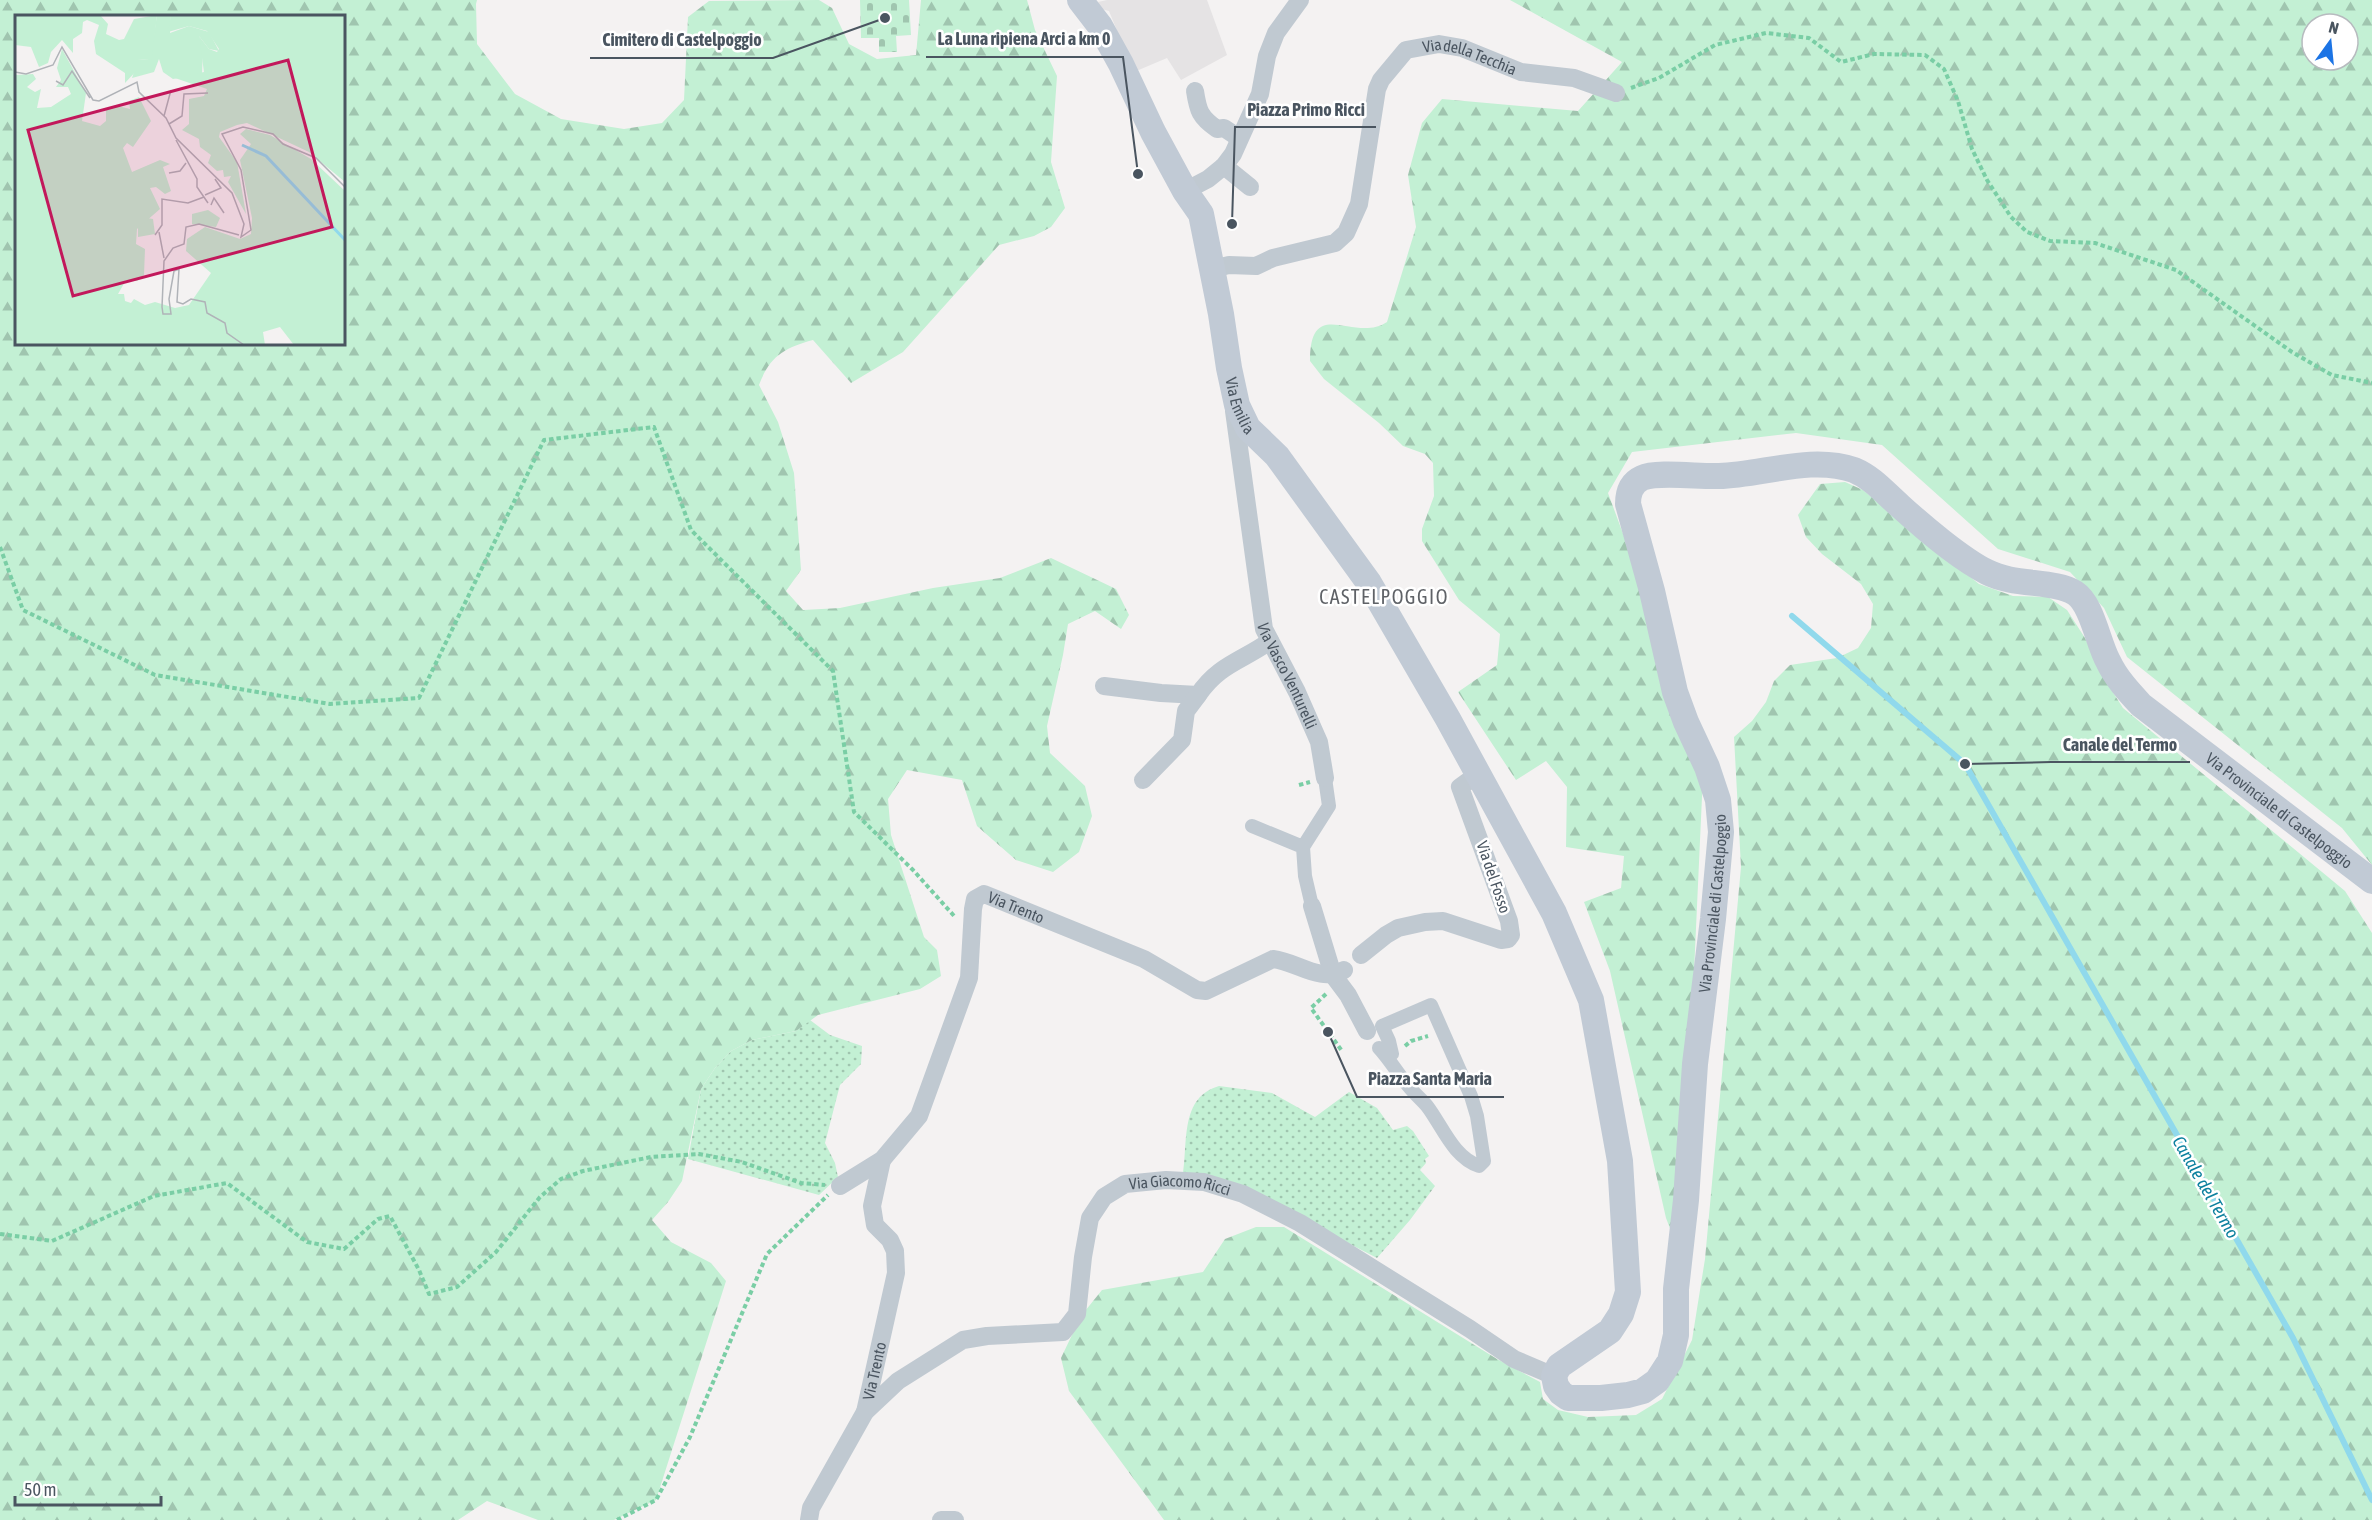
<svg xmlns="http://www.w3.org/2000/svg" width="2372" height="1520" font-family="'Asap Condensed',sans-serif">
  <defs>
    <pattern id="grass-dots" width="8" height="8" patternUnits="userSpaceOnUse" patternTransform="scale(1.5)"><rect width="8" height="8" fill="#c3f0d4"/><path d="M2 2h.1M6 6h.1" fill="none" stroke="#a0c5af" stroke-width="1.8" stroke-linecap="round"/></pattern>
    <pattern id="forest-firs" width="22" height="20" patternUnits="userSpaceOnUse" patternTransform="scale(1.5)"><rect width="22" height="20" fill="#c3f0d4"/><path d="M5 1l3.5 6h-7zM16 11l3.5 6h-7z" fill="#a0c5af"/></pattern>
    <pattern id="cemetery-stones" width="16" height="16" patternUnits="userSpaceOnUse" patternTransform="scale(1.5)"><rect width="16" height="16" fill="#c3f0d4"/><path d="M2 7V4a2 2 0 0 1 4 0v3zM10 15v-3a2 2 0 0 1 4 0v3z" fill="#a0c5af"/></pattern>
  </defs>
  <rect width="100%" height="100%" fill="#f4f2f2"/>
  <path fill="#e5e3e4" d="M1107,0H1207L1227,55L1181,80L1167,58L1134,72L1109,11L1101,9L1098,2Z"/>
  <path fill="url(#grass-dots)" d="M810,1020L830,1035L862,1046L861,1064L840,1085L825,1143L835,1163L838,1177L819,1195L688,1159L701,1089L715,1068L731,1051L752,1040L796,1031Z
    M1219,1086L1272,1093L1315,1117L1349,1092L1377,1108L1393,1130L1407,1126L1413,1131L1429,1156L1425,1159L1426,1163L1420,1170L1435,1186L1410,1220L1377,1258L1249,1192L1183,1174C1188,1142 1180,1097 1219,1086Z"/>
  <path fill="url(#forest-firs)" fill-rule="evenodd" d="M0,0H477L476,4L477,44L515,94L561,119L624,129L662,123L684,100L688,17L709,1L819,0L832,8L849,44L877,59L916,55L921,0H1027L1035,30L1057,76L1051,162L1065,208L1051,227L1034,236L999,245L903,352L851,383L813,340C784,348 770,356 759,385L778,422L794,473L801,570L786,591L803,610L840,608L933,588L1000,578L1051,558L1116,589L1129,615L1121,629L1095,611L1068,624L1063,655L1047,726L1050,753L1085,786L1092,816L1079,852L1053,872L1016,860L977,826L962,780L907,770L888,799L891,835L924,937L937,950L941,976L920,989L818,1015L796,1031L752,1040L731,1051L715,1068L701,1089L682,1181L668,1202L652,1220L671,1242L711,1263L726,1281L656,1500L614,1520H538L487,1501L458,1520H0ZM344,16V344H16V16Z
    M1510,0H2372V865L2342,828L2127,657L2104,608L2070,572L1998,549L1882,445L1796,433L1632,452L1608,493L1704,753L1681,1257L1666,1218L1610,971L1584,902L1621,888L1624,856L1566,847L1567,787L1546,761L1516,780L1458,692L1497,665L1500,634L1459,600L1422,541V529L1434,496L1433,463L1425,454L1403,446L1379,423L1324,379L1310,361C1310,294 1354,344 1387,322L1416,227L1408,175L1422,123L1442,99L1578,111L1622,62ZM2312,24H2348V60H2312Z
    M1845,482L1863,490L1979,584L2013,596L2048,597L2067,610L2085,638L2107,683L2123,708L2345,891L2372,933V1520H1164L1069,1391L1061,1358L1081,1316L1102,1290L1203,1272L1225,1239L1256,1227H1284L1497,1359L1540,1382L1543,1399L1558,1410L1588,1417L1636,1415L1662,1399L1692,1340L1705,1259L1741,867L1734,737L1752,721L1766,702L1774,681L1790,665L1837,658L1858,648L1871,628L1873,604L1861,584L1822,554L1806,537L1798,515L1820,484Z"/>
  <path fill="url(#cemetery-stones)" d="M860,0H909L911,35L896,36L897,52H879V38H861Z"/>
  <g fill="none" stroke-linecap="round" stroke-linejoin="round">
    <path stroke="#90d9ec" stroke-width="6" d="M1792,616L1965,764L2293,1338L2372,1500"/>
    <path stroke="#7acea5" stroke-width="4" stroke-dasharray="4.5 3" stroke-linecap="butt" d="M1631,88L1659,78L1715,45L1766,33L1809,38L1841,62L1874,54L1925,55L1944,69L1958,101L1972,149L1987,180L2011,217L2027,232L2050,241L2095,243L2176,270L2292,352L2332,375L2372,383
      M0,547L23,610L155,675L330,704L419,698L544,440L654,427L691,530L833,671L854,812L913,870L955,917
      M1299,785L1310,782
      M1326,994L1311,1008L1342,1051
      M1405,1046L1411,1041L1428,1036
      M0,1234L52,1241L154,1196L227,1183L307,1242L344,1249L378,1219L390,1216L419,1270L429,1294L457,1287L496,1252L540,1197L561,1179L583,1171L651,1157L699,1154L742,1162L801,1183L825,1185
      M617,1520L656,1500L690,1437L767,1254L828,1195"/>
    <path stroke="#c0c9d1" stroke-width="14" d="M1252,826L1303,847
      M1312,906L1305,876L1303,847L1329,806L1325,778
      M1379,1048C1391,1061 1399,1076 1411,1089C1416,1095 1422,1100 1427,1106C1443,1127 1453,1157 1479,1166L1484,1161L1477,1116L1471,1096L1431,1005L1382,1026L1389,1041L1392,1054L1388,1057"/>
    <g stroke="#c0c9d1" stroke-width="18">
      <path d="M1195,91C1198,111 1200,117 1217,129L1224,128L1239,138"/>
      <path d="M1224,166L1250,187"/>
      <path d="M1185,191L1208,179L1224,166L1233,154L1260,94L1267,56L1276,33L1300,0"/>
      <path id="s1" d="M1212,269L1229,265L1256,266L1273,258L1335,243L1346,233L1359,204L1377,89L1381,80L1406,50L1439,44L1462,48L1521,72L1574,78L1616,93"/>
      <path id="s2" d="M1234,411L1264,629L1297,692L1319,742L1325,778"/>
      <path d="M1104,686L1161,693L1198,695C1219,664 1242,661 1270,641"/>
      <path d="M1143,780L1182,740L1186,711L1198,695"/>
      <path d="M1312,906L1333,975L1348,995L1367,1031"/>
      <path d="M1361,955L1386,935L1398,928L1425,922L1443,921L1501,940L1508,939L1511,935L1509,921L1460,787L1478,774"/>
      <path id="s3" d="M840,1186L882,1160L919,1116L969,978L973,909L975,899L984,894L1144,959L1197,990L1206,991L1273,959C1298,962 1319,983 1344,970"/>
      <path id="s4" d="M865,1412L896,1273L895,1251L890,1240L875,1225L872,1206L882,1160"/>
      <path id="s5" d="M809,1520L811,1508L865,1412L898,1381L963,1340L987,1336L1063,1332L1077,1314L1083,1257L1090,1218L1104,1197L1125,1184L1166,1180L1204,1182L1243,1194L1300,1223L1470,1329L1514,1359L1554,1376"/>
      <path d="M941,1520H955"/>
    </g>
    <path stroke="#c1cad5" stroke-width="26" id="s6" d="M1080,0L1100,26L1121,64L1153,132L1185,191L1201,214L1221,314L1229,368L1237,405L1248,428L1277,456L1369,583L1448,719L1554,913L1591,1000L1620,1161L1628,1292L1621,1314L1610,1331L1559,1366L1554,1376L1556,1386L1561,1393L1568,1398H1601L1628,1395L1643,1391L1657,1381L1670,1361L1676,1335V1289L1686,1200L1695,1064L1713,919L1721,832L1718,800L1707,767L1686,722L1675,692L1652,591L1628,504C1628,493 1631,483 1642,478C1657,471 1700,477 1719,476C1762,475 1811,455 1854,470C1873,478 1885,493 1900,506C1922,526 1961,559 1987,572C2014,586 2054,580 2075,593C2092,604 2098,643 2108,661C2116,678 2128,691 2141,705L2372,881"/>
  </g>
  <g text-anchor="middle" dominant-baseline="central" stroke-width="5" stroke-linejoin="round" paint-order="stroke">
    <g font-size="16" fill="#4a5560" stroke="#fff">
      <text stroke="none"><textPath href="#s1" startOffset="405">Via della Tecchia</textPath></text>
      <text stroke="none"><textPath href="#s6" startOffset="442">Via Emilia</textPath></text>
      <text stroke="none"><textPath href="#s2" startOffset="272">Via Vasco Venturelli</textPath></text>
      <text stroke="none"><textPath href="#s6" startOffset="3376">Via Provinciale di Castelpoggio</textPath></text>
      <text transform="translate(1494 877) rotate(71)">Via del Fosso</text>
      <text stroke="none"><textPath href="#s6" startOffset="2152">Via Provinciale di Castelpoggio</textPath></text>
      <text stroke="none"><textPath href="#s3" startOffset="378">Via Trento</textPath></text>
      <text stroke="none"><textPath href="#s5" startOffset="570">Via Giacomo Ricci</textPath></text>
      <text stroke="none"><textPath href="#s4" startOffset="42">Via Trento</textPath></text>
    </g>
    <g font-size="18" font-style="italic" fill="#0d819f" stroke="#fff">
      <text transform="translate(2206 1187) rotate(60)">Canale del Termo</text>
    </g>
    <g font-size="20" letter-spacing="1.5" fill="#5f6267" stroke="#fff">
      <text x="1384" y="596">CASTELPOGGIO</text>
    </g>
  </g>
  <g transform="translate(15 15)">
    <rect width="330" height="330" fill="#f4f2f2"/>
    <path d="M142,0H156L155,18L174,11L194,17L204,36L194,34L184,21L188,32L187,59L158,64L148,57L144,44L139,57L117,63L123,45L134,44L136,40ZM193,195L205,203L201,212L177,209V199ZM132,203L138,204L140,219L123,222V211Z" fill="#c3f0d4"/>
    <path d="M0,0H85L93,9L91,19L104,25L109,24L119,4L142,0L137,44L123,45V54L110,68V58L81,39L79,26L84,10L72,5L68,7L67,18L58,24V38L47,25L36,37L33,48L24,52L16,32L0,30ZM156,0H330V167L294,137L232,108L222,110L205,117L204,122L222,147L231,199L213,167L216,161L209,162L208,155L202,156L193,148L196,140L185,132L184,124L167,115L174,109V84L189,81L192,74L160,63L189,57L184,21L194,34L202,37L204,34L192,16L174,11L153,17ZM47,34L71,78L67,106L85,111L91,106V94L103,91L115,94L114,86L124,82L136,106L118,132L112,128L108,133L117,157L145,145L155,149L148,152L156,176L150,179L141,172L135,173L145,194L122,214L121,229L130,234L129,260L122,266L111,265L103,279H109L110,286L116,288L119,284L130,290L140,287L160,293L174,290L196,258L171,236L172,224L190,212L225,224L236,219L237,203L225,145L236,129L225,119L231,114L255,120L296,144L330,176V330H279L265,312L248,317L250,330H0V60L18,59L21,64L12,72L20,77L26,74L22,93L36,92L56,79L53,72H41L46,65L42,53Z" fill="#c3f0d4"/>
    <path fill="none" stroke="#90d9ec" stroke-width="3" d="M227,130L251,141L330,225"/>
    <path fill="none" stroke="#b0b3b8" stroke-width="1.5" d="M0,57L11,59L38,50L47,32L78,85L84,86L122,67L124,77L151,103L161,123L217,178L229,209L226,222L236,215L226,155L207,119L228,112L258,119L268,129L301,143L330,172M41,66L48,70L57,56L75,83M149,101L156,75M154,109L167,101L169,79L193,78M161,125L182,164V172L193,188M154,158L165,156L171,148M190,180L206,173L200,164M196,190L199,183L209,198M144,217L149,243M140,220L147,210V184L173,188L189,182M224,220L184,209L171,212L169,229L158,233L149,246L147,292L148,299H156L154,284L159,256L164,254L162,287L168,289L176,284L190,287L192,298L210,308L212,318L229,330"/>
    <path fill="#c2185b" fill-opacity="0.15" stroke="#c2185b" stroke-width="3" d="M273,45L317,212L58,281L13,115Z"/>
    <rect width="330" height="330" fill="none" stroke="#4a5560" stroke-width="3"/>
  </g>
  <path fill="none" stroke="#4a5560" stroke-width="2" d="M1138 174L1123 57H926M885 18L773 58H590M1232 224L1235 127H1376M1965 764L2051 762H2190M1328 1032L1357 1097H1504"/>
  <g fill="#4a5560" stroke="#fff" stroke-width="2">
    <circle cx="1138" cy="174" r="6"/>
    <circle cx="885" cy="18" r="6"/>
    <circle cx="1232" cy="224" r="6"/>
    <circle cx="1965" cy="764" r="6"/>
    <circle cx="1328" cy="1032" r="6"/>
  </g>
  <g font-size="18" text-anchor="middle" font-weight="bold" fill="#4a5560" stroke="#fff" stroke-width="5" stroke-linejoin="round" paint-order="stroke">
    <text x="1024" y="45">La Luna ripiena Arci a km 0</text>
    <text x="682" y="46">Cimitero di Castelpoggio</text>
    <text x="1306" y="116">Piazza Primo Ricci</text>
    <text x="2120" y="751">Canale del Termo</text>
    <text x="1430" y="1085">Piazza Santa Maria</text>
  </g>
  <g transform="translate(2330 42) rotate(15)"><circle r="28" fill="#ffffff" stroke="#b7bbbf" stroke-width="1.5"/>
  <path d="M0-4.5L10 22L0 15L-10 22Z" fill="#1c74e5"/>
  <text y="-9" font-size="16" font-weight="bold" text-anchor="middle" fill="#4a5560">N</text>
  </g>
  <path d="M15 1496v9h146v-9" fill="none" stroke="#4a5560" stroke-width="3"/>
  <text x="24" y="1496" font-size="18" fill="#4a5560" stroke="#ffffff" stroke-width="4.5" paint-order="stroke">50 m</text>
</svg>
